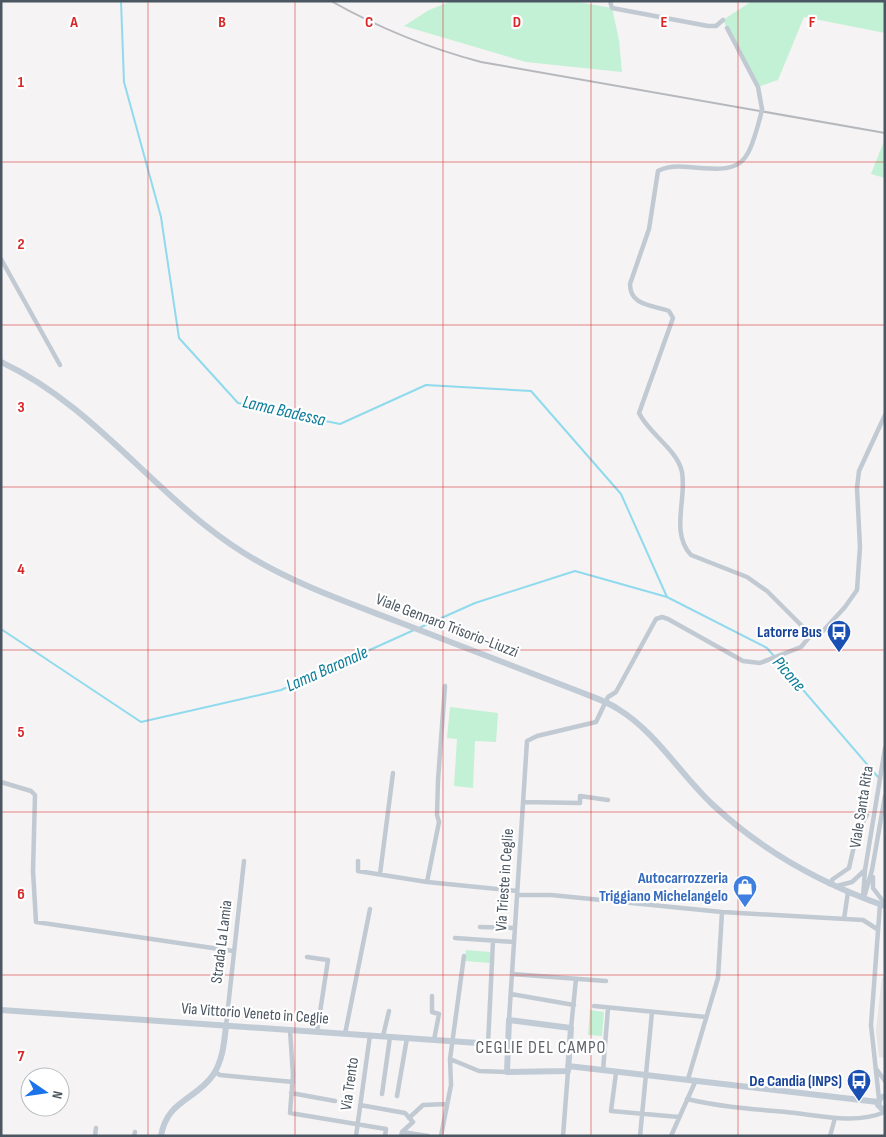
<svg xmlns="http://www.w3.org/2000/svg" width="886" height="1137" font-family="'Sofia Sans Condensed',sans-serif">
  <rect width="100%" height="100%" fill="#f5f3f3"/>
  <path fill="#e6e4e5" d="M882,977L885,978V1058L879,1057L876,1030Z"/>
  <path fill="#c3f1d5" d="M452,1H572L612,8L619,40L622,72L526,62L404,26L429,10Z
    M752,1H885V33L804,17L778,80L758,87L723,20Z
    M884,141H885V178L871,174Z
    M450,707L498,713L496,742L475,741L473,788L454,786L457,739L447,738Z
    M466,950L490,952V963L465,961Z
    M590,1010L604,1012L602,1036L588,1035Z"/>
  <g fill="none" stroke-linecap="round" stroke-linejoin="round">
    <path stroke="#90daee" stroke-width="2" d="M121,1L124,82L161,217L179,338L238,403L340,424L426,385L531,391L621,494L667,597
      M419,628L475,603L575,571L667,597L767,648L878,777
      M1,629L141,722L281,690L414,630"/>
    <path stroke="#c1cad2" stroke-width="4.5" d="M610,1L612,8L708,26H716L723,20
      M727,28L758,87L762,109
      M760,118C746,169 742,172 688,167C678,166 667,166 658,171L649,229L630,284C630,306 652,305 669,311L673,318L639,413C649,434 677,449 682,472C687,499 670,532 691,555L747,577L767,591L811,635
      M1,259L60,365
      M1,782L31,791L35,795L33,871L36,922L233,951
      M523,802L580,803V796L608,800
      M358,861V871L427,882L517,891
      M380,874L393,773
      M873,877V888L885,904
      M427,882L439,822L437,815L438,780L445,686
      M829,884L833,879L849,868L857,833L867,815
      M837,886L852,882L865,870
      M865,894L872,870L885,796
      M517,895H551L722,912L863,920L877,929
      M863,898L865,870L885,748
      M844,919L848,892
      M480,927L515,928
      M455,938L514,942
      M307,957L328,960L317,1032
      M512,974L606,981
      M511,994L574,1005
      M432,996V1012L439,1014L434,1040
      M594,1006L706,1017
      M509,1020L527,741L537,736L596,722L608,697L616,692L656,619L662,617L668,619L743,661L760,663L801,647L811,635L823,631L845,607L857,590L860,547L857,488L859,471L885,415
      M226,1026L244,861
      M571,1028L576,979
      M290,1030L293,1075L290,1113L386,1129L385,1136
      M345,1034L370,909
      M383,1036L389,1011
      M488,1044L493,941
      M450,1059L479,1071L507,1072
      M877,1070L885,1081
      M603,1071L608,1008
      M215,1072L220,1075L293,1082
      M616,1073L611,1111L679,1117
      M688,1079L718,978L722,912
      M291,1093L335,1101
      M382,1094L390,1037
      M397,1096L407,1038
      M687,1099C721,1107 752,1109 786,1112C818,1115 854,1125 885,1112
      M879,1099L871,1025L880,904
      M360,1105L405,1113L413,1122L402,1132L401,1136
      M409,1118L423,1105L447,1104
      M402,1132L428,1136
      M95,1136L96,1128
      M134,1136L135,1132
      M356,1136L370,1035
      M441,1136L451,1085L450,1059L464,956
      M563,1136L568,1071
      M640,1136L652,1012
      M671,1136L696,1080
      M830,1136L835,1118"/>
    <path stroke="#c1cbd6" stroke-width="6" d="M1,362C97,407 156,498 244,553C292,583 344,601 396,621C458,645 521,669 583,693C595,698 608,702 618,709C656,732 680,774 712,804C762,851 820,883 885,906
      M1,1010L507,1045
      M509,1020L571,1028L568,1071L507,1072Z
      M568,1066L878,1102
      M885,1096L880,1098L878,1105L885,1112
      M161,1136C167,1100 196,1100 213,1075C223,1060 224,1043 226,1026"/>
    <path stroke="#b5b8bd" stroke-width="2" d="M331,1C379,28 428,48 481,62L885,133"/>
    <path stroke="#c1cad2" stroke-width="4.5" d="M760,118L762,109"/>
  </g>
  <path fill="none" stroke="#d62828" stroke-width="1" stroke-opacity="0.55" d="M148,1V1136M295,1V1136M443,1V1136M591,1V1136M738,1V1136M1,162H885M1,325H885M1,487H885M1,650H885M1,812H885M1,975H885"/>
  <defs>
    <symbol id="bus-pin" viewBox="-11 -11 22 30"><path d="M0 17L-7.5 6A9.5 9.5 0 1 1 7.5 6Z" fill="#1a4fb4" stroke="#fff"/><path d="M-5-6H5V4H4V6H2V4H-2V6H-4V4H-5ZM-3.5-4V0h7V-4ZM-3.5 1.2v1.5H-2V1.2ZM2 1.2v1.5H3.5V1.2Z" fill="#fff"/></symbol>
    <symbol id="shop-pin" viewBox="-11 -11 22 30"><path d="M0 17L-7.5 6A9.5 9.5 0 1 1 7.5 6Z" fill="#3f7fe0" stroke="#fff"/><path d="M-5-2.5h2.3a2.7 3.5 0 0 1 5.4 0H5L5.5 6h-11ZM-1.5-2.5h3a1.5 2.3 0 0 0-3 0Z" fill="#fff"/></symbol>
  </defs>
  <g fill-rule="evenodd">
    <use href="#bus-pin" x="825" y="618" width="28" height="38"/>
    <use href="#shop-pin" x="731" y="873" width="28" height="38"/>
    <use href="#bus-pin" x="845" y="1067" width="28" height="38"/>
  </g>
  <g text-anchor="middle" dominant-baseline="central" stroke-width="4.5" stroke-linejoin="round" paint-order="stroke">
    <g font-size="16" fill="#4a5661" stroke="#fff">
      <text transform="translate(447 626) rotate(21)">Viale Gennaro Trisorio-Liuzzi</text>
      <text transform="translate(862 807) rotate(-81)">Viale Santa Rita</text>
      <text transform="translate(505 880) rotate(-86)">Via Trieste in Ceglie</text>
      <text transform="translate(222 942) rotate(-83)">Strada La Lamia</text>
      <text transform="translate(255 1014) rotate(4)">Via Vittorio Veneto in Ceglie</text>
      <text transform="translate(350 1084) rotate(-82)">Via Trento</text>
    </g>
    <g font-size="16" font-weight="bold" fill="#164399" stroke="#fff" text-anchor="end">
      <text x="822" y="632">Latorre Bus</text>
      <text x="842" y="1081">De Candia (INPS)</text>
    </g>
    <g font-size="16" font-weight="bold" fill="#366cbe" stroke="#fff" text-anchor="end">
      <text x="728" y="878">Autocarrozzeria<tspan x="728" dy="18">Triggiano Michelangelo</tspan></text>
    </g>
    <g font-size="18" font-style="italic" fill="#0c7c9b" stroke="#fff">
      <text transform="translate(284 411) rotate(13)">Lama Badessa</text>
      <text transform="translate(327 669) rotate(-24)">Lama Baronale</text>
      <text transform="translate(789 674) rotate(49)">Picone</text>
    </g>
    <g font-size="18" letter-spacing="1" fill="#5f6368" stroke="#fff">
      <text x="541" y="1047">CEGLIE DEL CAMPO</text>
    </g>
  </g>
  <g font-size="16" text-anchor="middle" font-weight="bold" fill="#d62828" stroke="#fff" stroke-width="4.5" stroke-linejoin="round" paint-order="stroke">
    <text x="74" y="27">A</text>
    <text x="222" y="27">B</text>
    <text x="369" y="27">C</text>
    <text x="517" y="27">D</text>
    <text x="664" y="27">E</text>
    <text x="812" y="27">F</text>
    <text x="21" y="87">1</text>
    <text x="21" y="249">2</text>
    <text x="21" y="412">3</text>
    <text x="21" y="574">4</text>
    <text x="21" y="737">5</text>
    <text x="21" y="899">6</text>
    <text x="21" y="1061">7</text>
  </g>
  <rect width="886" height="1137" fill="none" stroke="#4a5661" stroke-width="5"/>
  <g transform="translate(45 1092) rotate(103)"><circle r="24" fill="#ffffff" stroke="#b7bbc0"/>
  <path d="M0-4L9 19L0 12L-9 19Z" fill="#1a73e8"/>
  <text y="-8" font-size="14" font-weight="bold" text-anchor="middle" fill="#4a5661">N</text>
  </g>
</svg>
